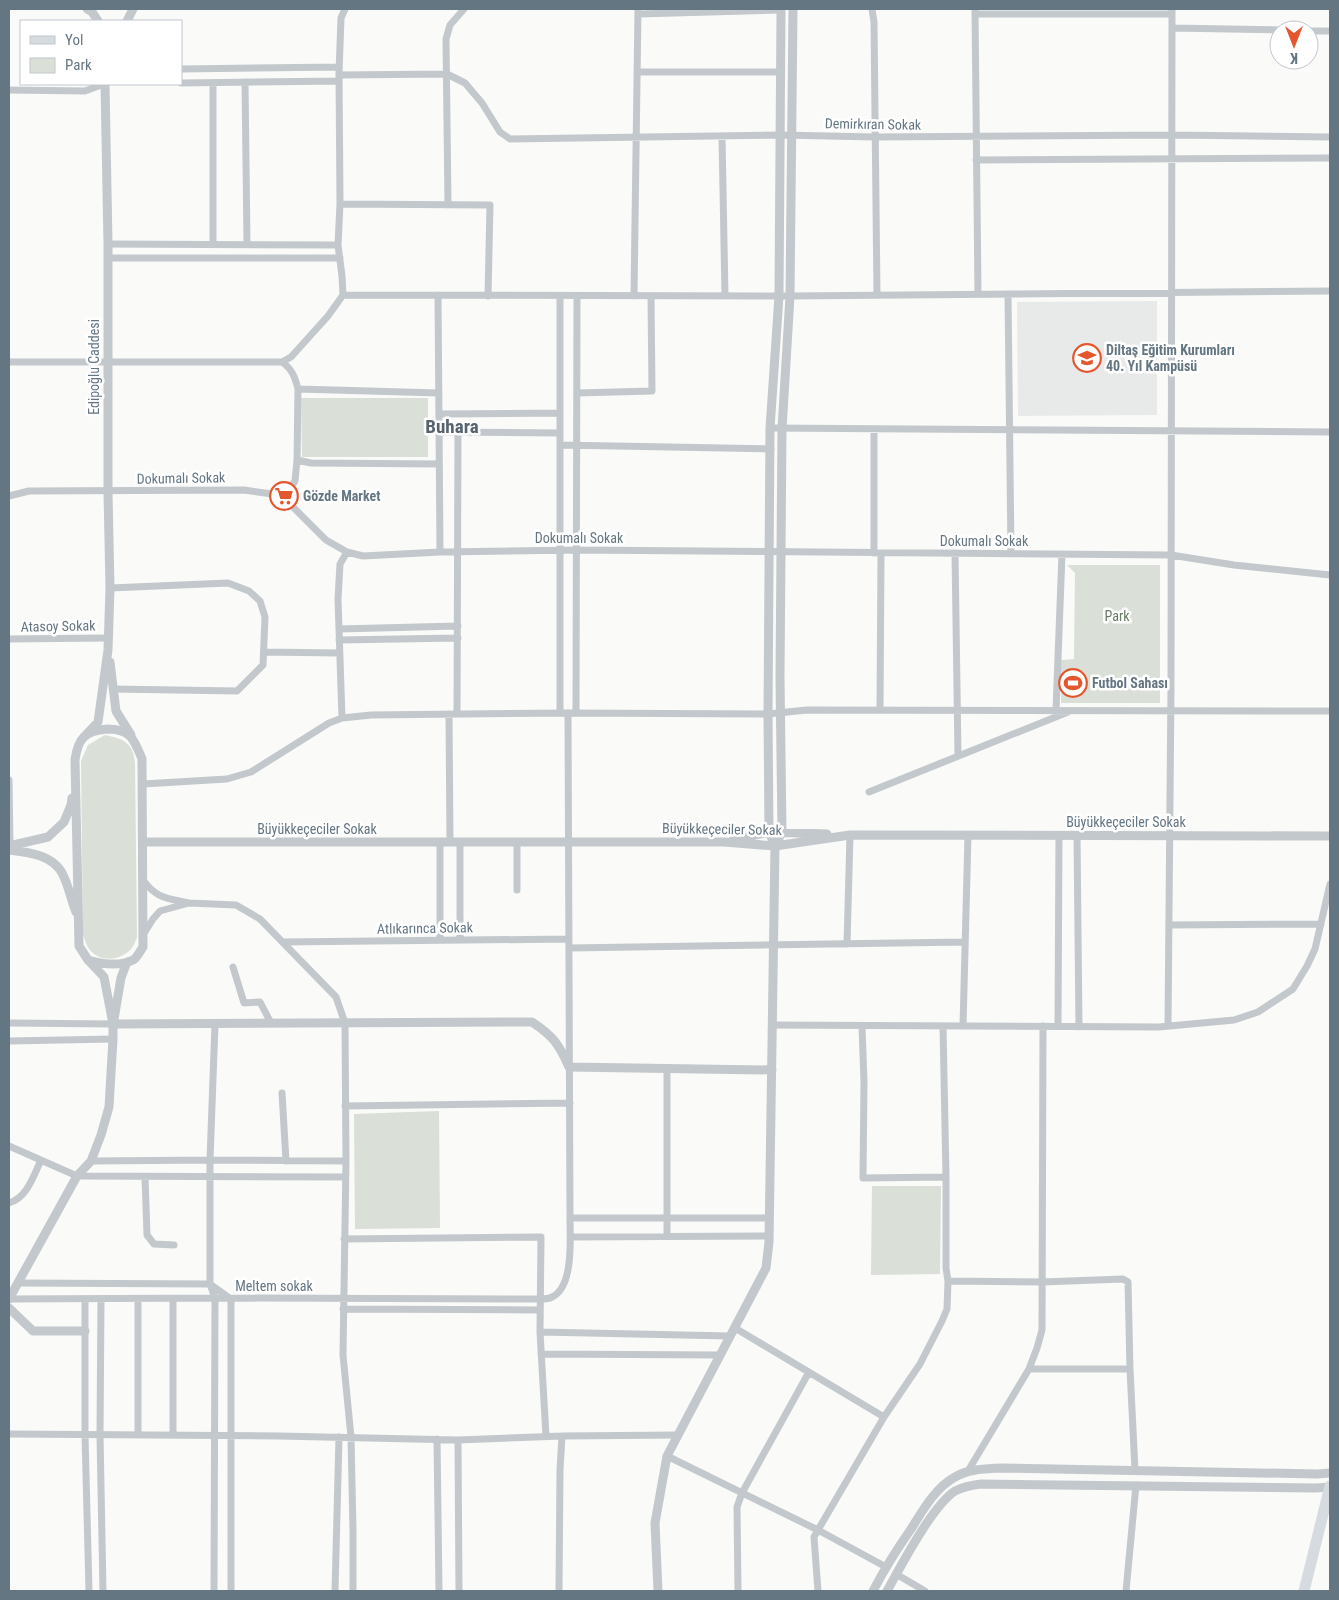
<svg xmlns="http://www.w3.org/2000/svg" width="1339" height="1600" font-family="'Roboto Condensed',sans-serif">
  <rect width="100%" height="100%" fill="#fafaf8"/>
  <path fill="#e8e9e9" d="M1157,301V415L1018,416L1017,302Z"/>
  <path fill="#dadfd7" d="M301,398H428V457H302Z
    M1067,565H1160V703H1061V660L1074,659L1075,573Z
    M105,735C123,739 133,742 135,763L137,938C135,941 134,946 131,949C120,961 100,963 89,949C86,945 85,939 83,934L81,761L88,745Z
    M439,1111L440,1228L355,1229L354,1114Z
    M872,1186H941L940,1274L871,1275Z"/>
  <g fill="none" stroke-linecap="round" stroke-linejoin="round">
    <path stroke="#c3c8cc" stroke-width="7" d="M872,9L874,22L877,295
      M975,9L978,294
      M638,14L781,10
      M975,14H1172
      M1172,28L1279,30
      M1309,31H1330
      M181,69L339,67
      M637,72H780
      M339,75L447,74L465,83L482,103L500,132L510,139L781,135L874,137L1172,135L1330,137
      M245,82L247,244
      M181,83L339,81
      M213,83V244
      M9,90L85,91L104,84
      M722,136L725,296
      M976,160L1330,158
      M340,204L490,205L488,296
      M448,205L446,39L450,25L464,9
      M108,244L338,245
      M108,258H340
      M1008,294L1011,554
      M343,295L790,296L1330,291
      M438,295L440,552
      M634,296L638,9
      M9,362H282L291,357L328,316L343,295L342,276L338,245L340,204L339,73L341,18L345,9
      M282,362C292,369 295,377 298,389L439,393
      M577,393L652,391L651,296
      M439,414L560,413
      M770,428L1330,432
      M874,429V553
      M439,432L560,433
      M560,445L771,449
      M297,460L311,463L439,464
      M9,496L29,491L244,490L272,494L284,498L326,540L347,552L363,556L440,552L576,550L1171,555L1234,565L1330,575
      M284,498L295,481L297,460L298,389
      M955,553L958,756
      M110,588L228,583L249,591L260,601L265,617L263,665L237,691L113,689
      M339,629L458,626
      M9,639L108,638
      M339,640L458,638
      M264,652L339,653
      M880,709L881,553
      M1056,710L1062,554
      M560,713V296
      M576,713L577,296
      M449,714L450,842
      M457,714L458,432
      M342,718L338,599L340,564L347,552
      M9,780L10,846
      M143,784L227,779L251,772L329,723L342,718L371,715L568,713L768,714L807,710L1330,711
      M869,792L1068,712
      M1077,835L1079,1027
      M440,842V940
      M517,842V890
      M143,880C157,899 167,898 189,903L160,911L153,919L143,935
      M189,903L236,905L260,919L336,997L345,1023L346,1161L343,1355L351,1437L353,1530V1591
      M1169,925L1321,924
      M460,940V842
      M283,942L569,939
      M847,944L850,835
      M569,948L965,942
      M233,967L244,1003L260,1002L271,1023
      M9,1023L113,1024
      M215,1024L210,1160V1284L231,1299V1591
      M772,1025L1159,1027L1234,1020L1258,1012L1293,989L1307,966L1315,949L1330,884
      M862,1026L864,1082L863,1178L946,1177
      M963,1026L968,835
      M1058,1026L1059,835
      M1168,1026L1171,686L1172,9
      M9,1041L113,1039
      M282,1093L286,1161
      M345,1106L570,1103
      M9,1146L77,1176L345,1177
      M91,1161L210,1160L346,1161
      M145,1177L147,1235L154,1244L174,1245
      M9,1203C27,1198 34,1175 41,1160
      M570,1218H769
      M667,1236V1069
      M570,1237L769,1236
      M344,1239L541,1237L540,1332L546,1436
      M948,1281L1042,1282L1123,1279L1128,1282L1130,1369H1029
      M18,1283L210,1284L215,1298L214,1591
      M9,1299L215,1298L540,1299C543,1299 549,1299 552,1297C574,1287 570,1238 570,1218L568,713
      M85,1299V1435L89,1591
      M101,1299L100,1435L103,1591
      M138,1299V1435
      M173,1299V1435
      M343,1309L540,1310
      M735,1328L884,1417
      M540,1332L730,1336
      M541,1354L720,1355
      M1130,1369L1135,1470
      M9,1434L279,1436L458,1440L562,1436L678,1435
      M437,1439L439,1591
      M458,1440L459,1591
      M667,1456L818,1530L886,1567
      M968,1471L1029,1369L1037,1348L1042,1330L1043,1026
      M896,1574L925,1591
      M335,1591L339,1437
      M559,1591L560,1470L562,1436
      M738,1591L737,1507L742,1493L809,1372
      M818,1591L814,1537L818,1530L884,1417L920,1364L942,1321L947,1309L948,1281L946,1268V1177L943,1026
      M1126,1591L1136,1485"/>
    <path stroke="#c3c8cc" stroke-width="9" d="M87,9L92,12L98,21
      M127,21L133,9
      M110,662L116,711L131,735
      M107,729C131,729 134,739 142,759L143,947C140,951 137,958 133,960C119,967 102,964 88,960L79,946L75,760C78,738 85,731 107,729Z
      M84,737L98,722L108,650L110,588L108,492V244L105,84
      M733,840L769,832L827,834
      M143,842H724L775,846L850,835L1330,836
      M9,846L48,837L64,822L71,805L72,798
      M775,846L782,832L780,677L782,429L790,296L793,9
      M9,850C28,852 54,855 63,875C69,887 71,900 76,912
      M114,1019L121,978L127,962
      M113,1024L532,1022C553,1036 559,1044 569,1067L772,1070
      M9,1299L77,1176L91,1161L101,1135L109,1107L113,1039V1024L104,977L88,960
      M9,1308L33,1331H85
      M658,1591L655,1523L667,1456L766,1268L769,1242L775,846L769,832L768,714L770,428L779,296L781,9
      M873,1591C884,1570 897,1549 911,1529C923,1510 935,1488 955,1477C969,1469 985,1469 1000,1468L1317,1474L1330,1473
      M887,1591C901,1566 932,1506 955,1491C963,1487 972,1485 981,1484L1316,1488L1330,1487"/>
    <path stroke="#d6dbdf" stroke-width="11" d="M1304,1591L1330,1486"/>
  </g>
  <defs>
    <symbol id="school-ring" viewBox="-11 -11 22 22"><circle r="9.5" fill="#fff" stroke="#e4572e" stroke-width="1.5"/><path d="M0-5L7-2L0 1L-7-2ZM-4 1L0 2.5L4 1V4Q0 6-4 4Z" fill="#e4572e"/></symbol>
    <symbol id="supermarket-ring" viewBox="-11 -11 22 22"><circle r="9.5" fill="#fff" stroke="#e4572e" stroke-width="1.5"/><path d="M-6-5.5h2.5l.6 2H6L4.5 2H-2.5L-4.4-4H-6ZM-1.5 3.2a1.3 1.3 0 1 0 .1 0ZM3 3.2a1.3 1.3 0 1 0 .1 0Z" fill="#e4572e"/></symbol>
    <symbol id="stadium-ring" viewBox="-11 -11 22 22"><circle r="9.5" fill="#fff" stroke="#e4572e" stroke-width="1.5"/><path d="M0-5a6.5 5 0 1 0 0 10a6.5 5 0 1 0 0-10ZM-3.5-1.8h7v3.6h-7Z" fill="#e4572e"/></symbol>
  </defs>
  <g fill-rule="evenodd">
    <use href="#school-ring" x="1071" y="342" width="32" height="32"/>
    <use href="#supermarket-ring" x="268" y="480" width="32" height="32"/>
    <use href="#stadium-ring" x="1057" y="667" width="32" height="32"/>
  </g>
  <g text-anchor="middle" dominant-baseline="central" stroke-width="5" stroke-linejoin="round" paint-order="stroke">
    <g font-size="14" fill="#657683" stroke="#fff">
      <text transform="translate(873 124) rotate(1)">Demirkıran Sokak</text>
      <text transform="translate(94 367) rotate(-90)">Edipoğlu Caddesi</text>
      <text transform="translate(181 478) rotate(-1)">Dokumalı Sokak</text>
      <text x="579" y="538">Dokumalı Sokak</text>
      <text x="984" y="541">Dokumalı Sokak</text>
      <text transform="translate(58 626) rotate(-1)">Atasoy Sokak</text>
      <text x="1126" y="822">Büyükkeçeciler Sokak</text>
      <text x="317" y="829">Büyükkeçeciler Sokak</text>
      <text transform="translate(722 829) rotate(1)">Büyükkeçeciler Sokak</text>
      <text transform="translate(425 928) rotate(-1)">Atlıkarınca Sokak</text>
      <text x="274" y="1286">Meltem sokak</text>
    </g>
    <g font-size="14" font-weight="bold" fill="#657683" stroke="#fff" text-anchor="start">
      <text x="1106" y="350">Diltaş Eğitim Kurumları<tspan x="1106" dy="16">40. Yıl Kampüsü</tspan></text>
      <text x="303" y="496">Gözde Market</text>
      <text x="1092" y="683">Futbol Sahası</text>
    </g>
    <g font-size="14" fill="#687a64" stroke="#fff">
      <text x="1117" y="616">Park</text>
    </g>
    <g font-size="19" font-weight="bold" fill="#57646e" stroke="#fff">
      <text x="452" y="426">Buhara</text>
    </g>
  </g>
  <rect width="1339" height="1600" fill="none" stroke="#657683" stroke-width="20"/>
  <rect x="20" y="20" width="162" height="65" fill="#ffffff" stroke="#c1c8cd"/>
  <rect x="30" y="36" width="25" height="8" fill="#d6dbdf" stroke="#c1c8cd"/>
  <text x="65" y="45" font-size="15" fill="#657683">Yol</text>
  <rect x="30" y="58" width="25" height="15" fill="#dadfd7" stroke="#c1c8cd"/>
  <text x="65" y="70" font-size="15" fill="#657683">Park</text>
  <g transform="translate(1294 45) rotate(180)"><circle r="24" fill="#ffffff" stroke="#c1c8cd"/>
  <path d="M0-4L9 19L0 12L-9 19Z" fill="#e4572e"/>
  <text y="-8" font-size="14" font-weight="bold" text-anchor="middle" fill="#657683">K</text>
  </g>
</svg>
